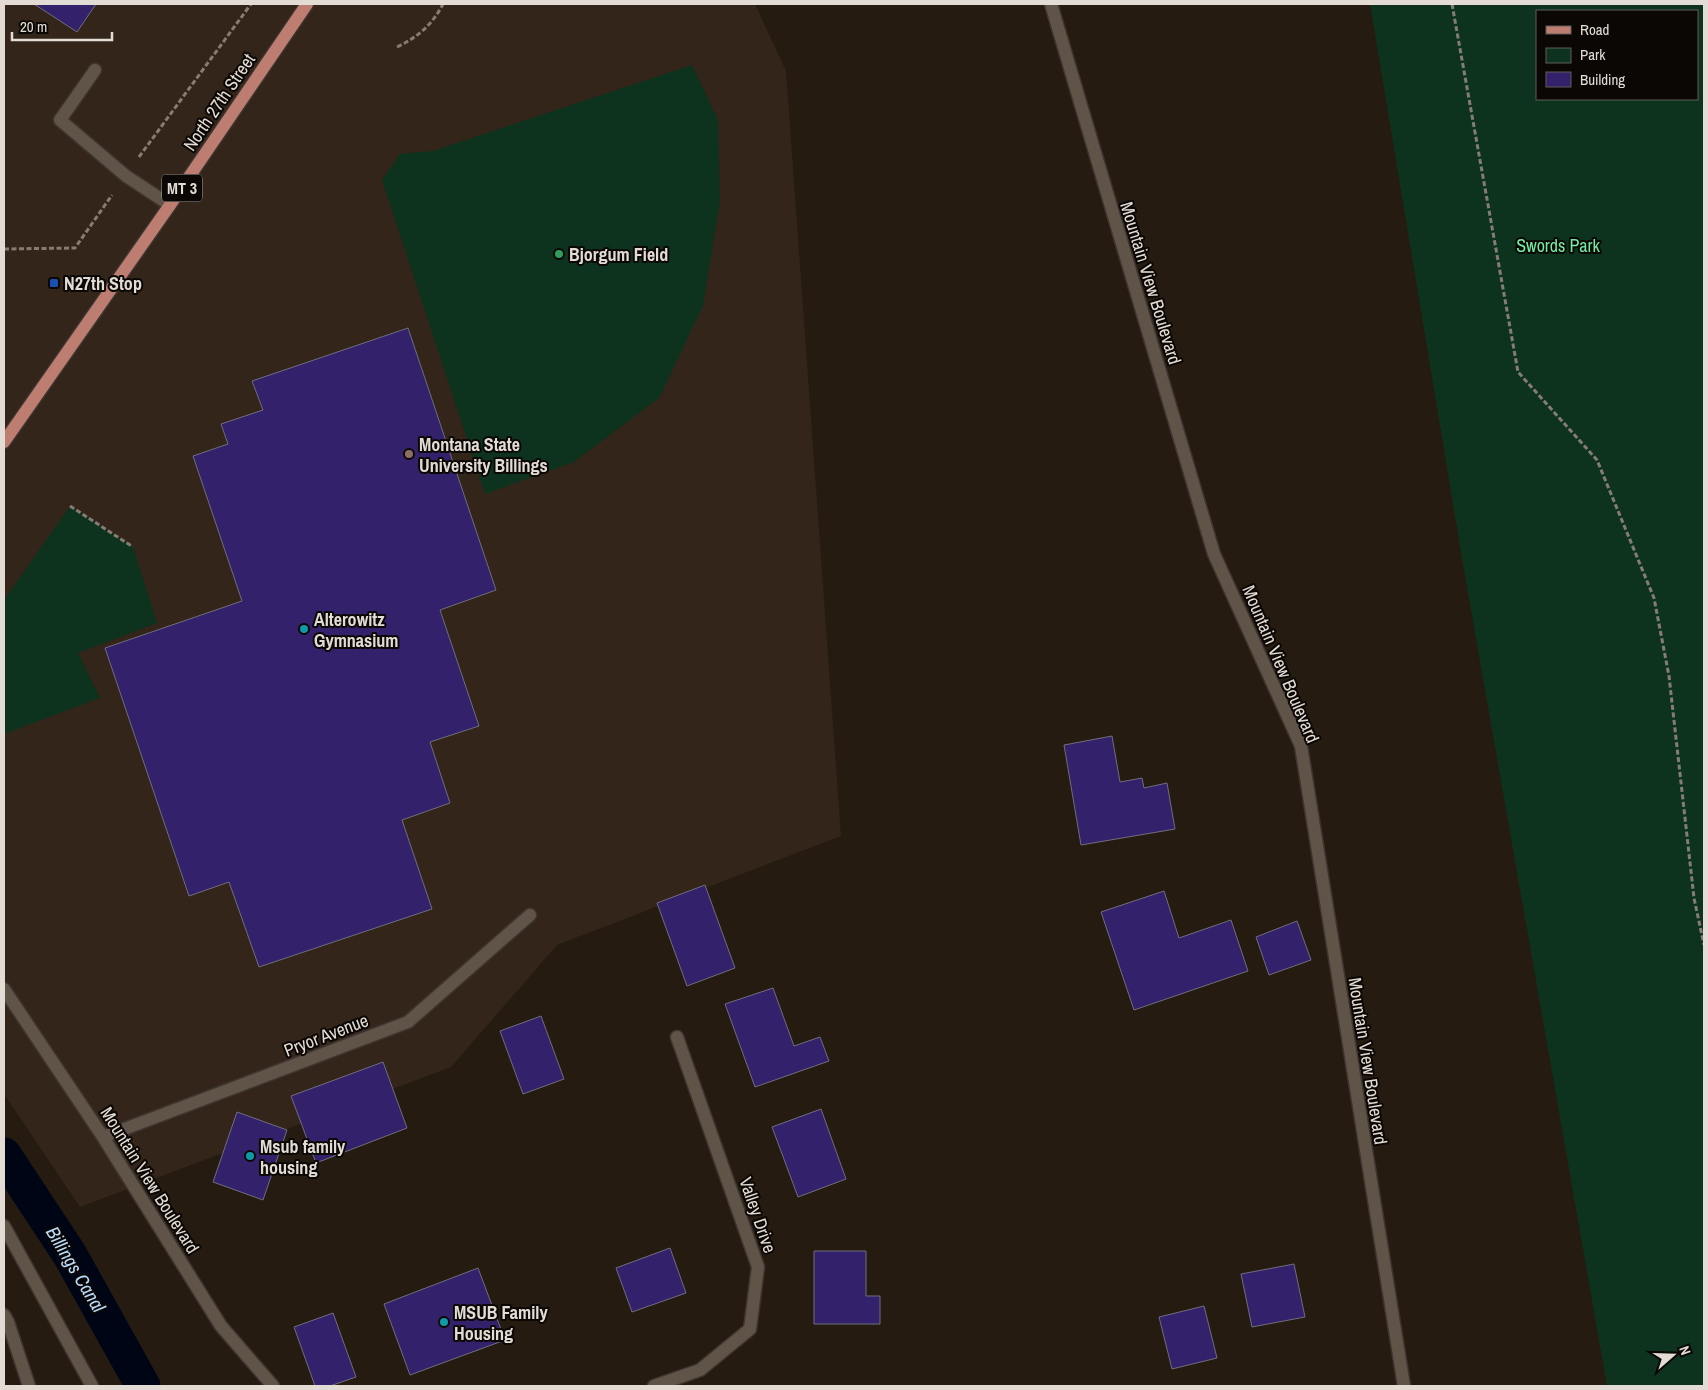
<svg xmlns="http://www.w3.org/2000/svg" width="1708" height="1390" font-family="'Archivo Narrow',sans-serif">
  <rect width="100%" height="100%" fill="#251b11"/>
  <path fill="#33251a" d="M4,4H755L786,71L841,836L557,945L451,1067L80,1207L4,1094Z"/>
  <path fill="#0d331e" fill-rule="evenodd" d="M1370,4H1704V1386H1607L1464,570ZM1537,11H1697V99H1537Z
    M692,65L718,120L720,201L703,306L659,398L574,462L485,494L382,180L400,154L433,151Z
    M70,506L133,547L157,623L78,653L100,698L4,734V600Z"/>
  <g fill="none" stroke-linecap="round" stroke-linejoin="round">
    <path stroke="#000516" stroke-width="35" d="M4,1155L70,1255L143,1386"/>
  </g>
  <path fill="#34216b" stroke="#6f6e7d" d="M34,4H96L77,32Z
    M408,328L496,590L440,610L479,726L430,742L450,803L402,820L432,909L259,967L229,882L189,896L105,648L242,601L193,456L228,444L221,424L263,410L252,381Z
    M1112,736L1120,782L1142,778L1144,788L1167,783L1175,829L1081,845L1064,745Z
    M705,885L735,968L687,986L657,903Z
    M1164,891L1179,938L1231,920L1248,971L1134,1010L1101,912Z
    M1297,921L1311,960L1269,975L1256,937Z
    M773,988L794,1046L820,1037L829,1061L755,1087L725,1004Z
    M541,1016L564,1079L523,1094L500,1031Z
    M383,1062L407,1128L316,1163L291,1096Z
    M821,1109L846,1179L798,1197L772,1127Z
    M237,1112L287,1130L263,1200L213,1182Z
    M670,1248L686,1293L632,1312L616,1268Z
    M814,1251H866V1296H880V1324H814Z
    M1294,1264L1305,1317L1252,1327L1241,1274Z
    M478,1268L505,1340L410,1375L384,1304Z
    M1204,1306L1217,1358L1172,1369L1159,1317Z
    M333,1313L356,1377L330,1386H315L294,1327Z"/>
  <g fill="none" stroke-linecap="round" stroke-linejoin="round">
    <defs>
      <path id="minor" d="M1051,4L1214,554L1301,746L1404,1386
        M95,70L60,120L126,176L170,205
        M4,989L103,1137L221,1326L273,1386
        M103,1137L408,1022L530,915
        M4,1226L92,1386
        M4,1315L8,1322L29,1386
        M654,1386L700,1370L750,1329L758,1267L677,1037"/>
      <path id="major" d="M4,442L170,205L307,4"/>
    </defs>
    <use href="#minor" stroke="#3d3530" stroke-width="15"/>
    <use href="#major" stroke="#3d3530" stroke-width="15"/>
    <path stroke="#857c74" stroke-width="3" stroke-dasharray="5 2.5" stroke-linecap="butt" d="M1452,4L1518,372L1597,460L1654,598L1669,676L1694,898L1704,945
      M397,47C418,37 432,25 443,4
      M139,157L251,4
      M4,249L75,248L112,195
      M70,506L133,547"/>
    <use href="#minor" stroke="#605448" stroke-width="12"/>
    <use href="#major" stroke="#bd7d71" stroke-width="12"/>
  </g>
  <circle fill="#2e9e5b" stroke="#0b0704" stroke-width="2" cx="559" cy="254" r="5"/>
  <rect fill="#1a4fb4" stroke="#0b0704" stroke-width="2" x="49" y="278" width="10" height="10" rx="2.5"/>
  <circle fill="#8d6e63" stroke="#0b0704" stroke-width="2" cx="409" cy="454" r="5"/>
  <g fill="#0f9aa8" stroke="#0b0704" stroke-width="2">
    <circle cx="304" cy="629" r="5"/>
    <circle cx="250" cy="1156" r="5"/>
    <circle cx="444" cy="1322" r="5"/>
  </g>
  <g text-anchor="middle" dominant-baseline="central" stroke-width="4" stroke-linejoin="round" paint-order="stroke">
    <rect fill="#0b0704" stroke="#a29c96" stroke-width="1" x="162" y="174.5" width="40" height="27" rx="4"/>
    <g font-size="16" font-weight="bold" fill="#e3dcd5">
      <text x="182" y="188">MT 3</text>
    </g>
    <g font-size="18" fill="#e3dcd5" stroke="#0b0704">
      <text transform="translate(219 102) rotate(-56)">North 27th Street</text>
      <text transform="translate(1151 283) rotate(73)">Mountain View Boulevard</text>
      <text transform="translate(1281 664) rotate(67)">Mountain View Boulevard</text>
      <text transform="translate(326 1035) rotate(-21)">Pryor Avenue</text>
      <text transform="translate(1368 1061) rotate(81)">Mountain View Boulevard</text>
      <text transform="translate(150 1180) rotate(58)">Mountain View Boulevard</text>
      <text transform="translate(758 1215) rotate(71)">Valley Drive</text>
    </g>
    <g font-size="18" fill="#71eca3" stroke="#0b0704">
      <text x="1558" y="245">Swords Park</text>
    </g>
    <g font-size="18" font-weight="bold" fill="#e3dcd5" stroke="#0b0704" text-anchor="start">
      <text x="569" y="254">Bjorgum Field</text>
      <text x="64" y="283">N27th Stop</text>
      <text x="419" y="444">Montana State<tspan x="419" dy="21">University Billings</tspan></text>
      <text x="314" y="619">Alterowitz<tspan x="314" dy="21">Gymnasium</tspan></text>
      <text x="260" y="1146">Msub family<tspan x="260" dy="21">housing</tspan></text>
      <text x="454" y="1312">MSUB Family<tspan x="454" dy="21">Housing</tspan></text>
    </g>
    <g font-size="19" font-style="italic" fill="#b8dcfe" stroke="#0b0704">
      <text transform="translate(76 1269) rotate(59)">Billings Canal</text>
    </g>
  </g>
  <rect width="1708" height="1390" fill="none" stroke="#e3dcd5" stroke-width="10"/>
  <rect x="1536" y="10" width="162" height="90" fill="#0b0704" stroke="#615c58"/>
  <rect x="1546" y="26" width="25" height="8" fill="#bd7d71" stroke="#615c58"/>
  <text x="1580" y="35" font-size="15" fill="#e3dcd5">Road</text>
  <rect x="1546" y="48" width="25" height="15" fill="#0d331e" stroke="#615c58"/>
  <text x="1580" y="60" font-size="15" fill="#e3dcd5">Park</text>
  <rect x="1546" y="72" width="25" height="15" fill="#34216b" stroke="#615c58"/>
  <text x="1580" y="85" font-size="15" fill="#e3dcd5">Building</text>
  <g transform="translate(1673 1355) rotate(70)" stroke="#0b0704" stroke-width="4" paint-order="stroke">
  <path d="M0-4L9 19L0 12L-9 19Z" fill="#e3dcd5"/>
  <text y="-8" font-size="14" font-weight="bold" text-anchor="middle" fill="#e3dcd5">N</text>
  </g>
  <path d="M12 32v8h100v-8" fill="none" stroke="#e3dcd5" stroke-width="2.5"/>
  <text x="20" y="32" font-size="15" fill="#e3dcd5" stroke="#0b0704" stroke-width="4" paint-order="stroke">20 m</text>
</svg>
